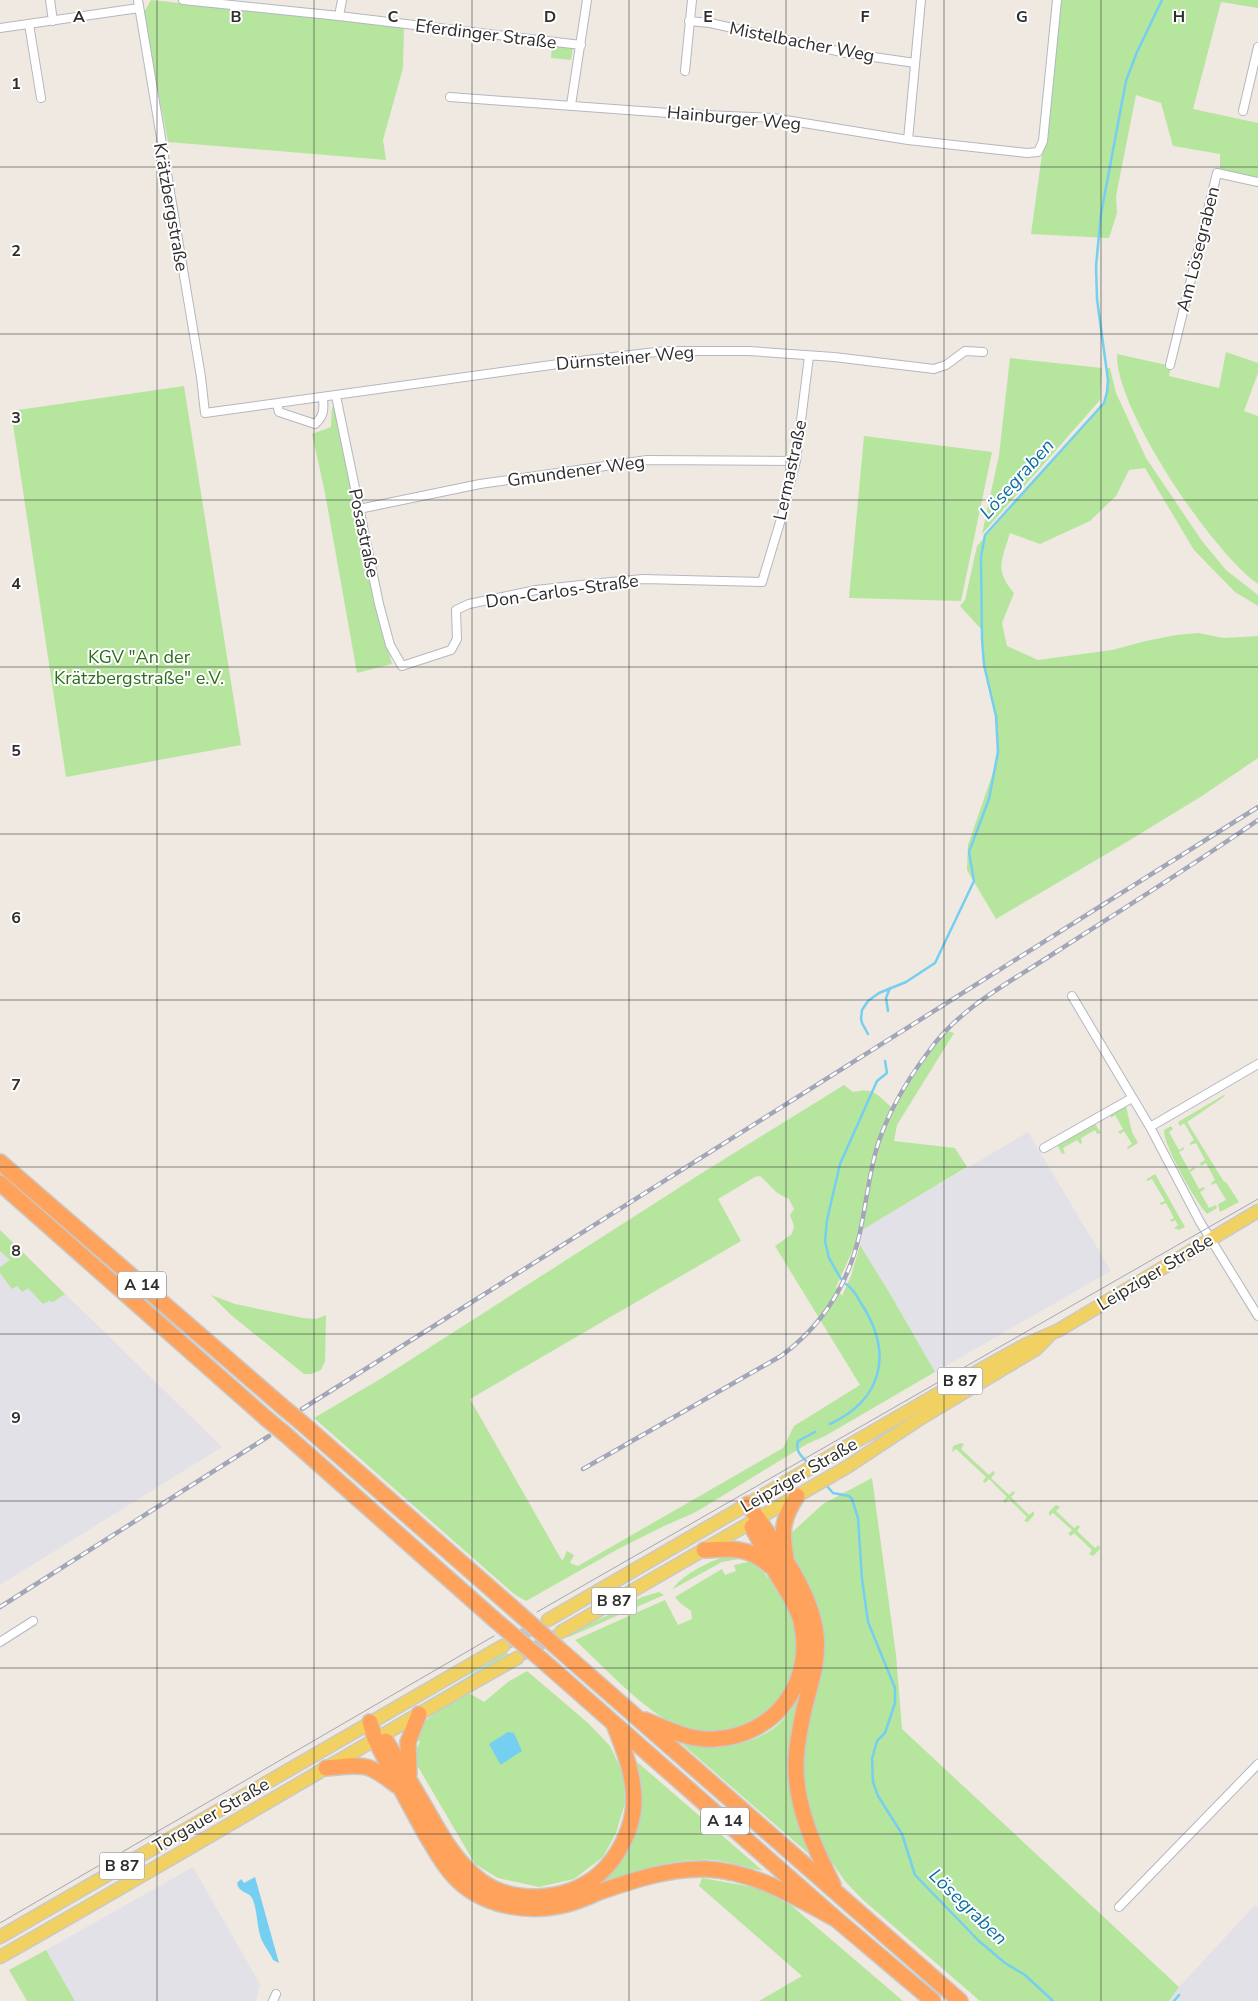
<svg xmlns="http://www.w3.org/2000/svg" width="1258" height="2001" font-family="'Nunito Sans',sans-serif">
  <rect width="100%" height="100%" fill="#efe9e1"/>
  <path fill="#e3e1e8" d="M1028,1132L1111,1271L935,1372L889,1292L860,1245L862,1230Z
    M0,1230L222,1447L0,1585Z
    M193,1867L260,1984L256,2001H75L46,1950Z
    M1255,1905L1258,1907V2001H1169L1179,1987Z"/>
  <path fill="#b6e59e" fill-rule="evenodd" d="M151,0L404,27L403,68L383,140L386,160L168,142L143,14Z
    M1060,0H1258V8L1221,2L1193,109L1258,123V183L1220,176V154L1173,146L1161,103L1136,95L1116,196L1117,213L1109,238L1031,234L1043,147Z
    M552,45L573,48L571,60L551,58Z
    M1226,352L1258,363V373L1244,411L1258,416V584C1213,553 1115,409 1117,354L1171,366L1169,376L1219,388Z
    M1010,358L1102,368L1100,400L982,534L999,455Z
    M1107,368H1110L1116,393L1146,458L1202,541L1226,570L1258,595V606L1235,592L1194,550L1145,468L1129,470L1116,496L1090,521L1040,544L1010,533C1002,560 994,570 1014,593L1002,623L1007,646L1038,660L1112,650L1146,641L1176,635L1198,633L1224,638L1258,636V758L1202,796L1120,846L996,919L967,870L968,845L996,764L998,737L996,713L984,661L981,629L960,606L965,600L977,546L1104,403L1109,380Z
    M184,386L241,745L66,777L11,411Z
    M336,406L363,556L392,664L357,673L325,493L312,434L331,427L332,407Z
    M864,436L992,452L961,601L849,598Z
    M948,1031L954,1033L897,1125L894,1141L955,1148L967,1167L862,1230C868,1203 871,1174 879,1147C892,1105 919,1065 948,1031Z
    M844,1085L853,1092C873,1087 877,1094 891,1107L875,1147L855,1245L836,1287L842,1296L851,1276L860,1245L889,1292L935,1372L825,1436L807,1444L696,1512L664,1526L618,1549L526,1601L514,1594L314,1418L382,1378L702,1173ZM760,1176C773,1187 772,1192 789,1199L794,1209L790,1215L794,1226L792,1234L775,1246L860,1385L794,1426L783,1448L578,1566L570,1563L574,1555L567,1551L563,1560L561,1559L470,1399L741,1241L718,1199L755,1177Z
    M1224,1095L1225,1096L1187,1122L1224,1182H1226L1239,1202L1220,1212L1218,1204L1226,1200L1216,1183L1212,1185L1211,1183L1215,1180L1206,1163L1201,1166L1200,1163L1205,1160L1196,1143L1190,1145V1143L1194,1140L1184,1123L1180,1126L1178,1122Z
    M1123,1106H1126L1132,1132L1138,1143L1128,1149L1127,1147L1132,1144L1124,1131L1120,1134L1118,1132L1123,1129L1115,1115L1111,1118V1112Z
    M1094,1122L1101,1133L1097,1134L1095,1130L1081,1138L1082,1143L1080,1144L1077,1140L1063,1148L1065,1153L1062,1154L1057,1144Z
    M1171,1126L1173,1129L1169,1132L1179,1150L1184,1147V1149L1179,1152L1189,1170L1194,1167L1195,1169L1190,1172L1199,1189L1204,1187L1205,1189L1200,1192L1209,1208L1216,1205L1217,1208L1207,1214C1196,1202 1163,1145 1164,1130Z
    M1155,1174L1185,1227L1179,1230L1174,1228L1178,1225L1175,1220L1171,1222L1170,1220L1174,1218L1166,1203L1161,1205L1160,1203L1165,1201L1152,1179L1147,1181V1179Z
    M0,1230L65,1294L53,1302L49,1301L43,1304L28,1288L22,1292L17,1286L12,1289L0,1273V1267L10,1260L0,1251Z
    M211,1295L235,1304L303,1318L316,1319L326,1315L325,1361L321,1370L311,1374H304L231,1315Z
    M961,1443L964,1444L961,1449L989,1475L993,1471L995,1473L991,1478L1009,1495L1013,1491L1015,1493L1011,1497L1029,1515L1034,1511V1515L1028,1522L1024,1521L1027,1517L1009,1499L1005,1503L1003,1501L1007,1497L989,1479L985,1483L983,1481L986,1477L956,1449L952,1452L953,1446Z
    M872,1478L896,1655L902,1729L1179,1987L1169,2001H980L862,1899L844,1880L820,1844L801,1781L816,1611L812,1593L791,1554L787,1537L823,1504Z
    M1056,1505L1060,1507L1056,1511L1074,1528L1078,1525L1080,1527L1077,1531L1095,1548L1099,1545L1100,1549L1093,1556L1089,1554L1092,1550L1074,1533L1071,1536L1068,1534L1072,1530L1053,1513L1049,1516V1512Z
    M741,1556L739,1559L722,1562L673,1589C678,1578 709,1561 722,1558C728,1556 735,1556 741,1556Z
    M748,1562C758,1564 768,1577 773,1585C816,1639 797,1717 725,1729C710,1732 695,1733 680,1727C646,1713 603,1666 575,1640L665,1600L678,1625L692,1619L691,1611L680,1603L675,1597L722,1569L725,1575L736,1571L734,1565Z
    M659,1592L664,1595L569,1637L566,1634L611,1614L642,1597Z
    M506,1651L509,1656L391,1724L392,1721L464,1679Z
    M527,1671L588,1723L610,1746L623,1773L625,1803L616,1833L603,1857L574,1879L539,1887L498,1878L475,1864L417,1765L416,1751L420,1741L413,1739L424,1722L437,1711L469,1693L484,1702L508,1682Z
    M800,1697C797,1724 791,1751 790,1778C789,1806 802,1835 815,1859L682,1744C691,1745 700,1747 709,1748C733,1748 764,1739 781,1722C788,1714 794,1705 800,1697Z
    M636,1761L763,1871C746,1867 728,1861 711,1860C672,1858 633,1871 598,1885L597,1882L620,1863L636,1831L642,1802L641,1779Z
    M702,1878L758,1888L792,1906L903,2001H759L802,1976L699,1886Z
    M46,1950L75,2001H27L9,1970Z"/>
  <path fill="#75cff0" d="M508,1732L514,1733L522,1751L502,1764H500L489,1744Z
    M255,1877L279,1963L273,1960C270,1952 262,1944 260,1935C257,1924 257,1911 253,1900C250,1891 239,1894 237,1883L241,1879L244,1883Z"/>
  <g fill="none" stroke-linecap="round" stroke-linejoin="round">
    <path stroke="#75cff0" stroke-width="2.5" d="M888,1011L886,998L890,988
      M868,1034L862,1023L861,1019L862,1010L868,1001L879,993L906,982L935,963L974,881L969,852L989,799L998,752L996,716L984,665L982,639L981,557L985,535L1104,403L1107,392L1108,380L1097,299L1096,266L1101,214L1126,81L1137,52L1162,0
      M841,1279L829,1258L825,1241L827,1220L840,1164L877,1081L887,1073L885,1061
      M830,1424C881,1400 893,1356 864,1308C858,1299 856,1291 846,1284
      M808,1463C801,1456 795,1451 798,1441L815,1432
      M827,1486L833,1493L849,1496L852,1499L858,1518L862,1579L868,1622L895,1688V1703L885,1733L877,1741L872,1759L873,1782L878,1796L902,1834L915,1875L979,1941L1005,1963L1025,1975L1053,2001
      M1174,2001L1179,1995"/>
    <path stroke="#c8c4bd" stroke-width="12" stroke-dasharray="12 6" stroke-linecap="butt" d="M503,1646L541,1624
      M517,1658L556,1635"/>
    <defs>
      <path id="minor" d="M50,0L53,21
        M138,0L201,377L205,413L587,360L665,351H749L834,357L934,369L946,365L965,351L983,352
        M183,0L339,16L581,45
        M339,16L342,0
        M689,21L710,23L846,53L915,63
        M29,24L41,98
        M0,28L139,8
        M685,71L692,0
        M450,97L682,114L773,118L908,140L921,0
        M571,105L587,0
        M1243,111L1258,47
        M908,140L1027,153L1038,152L1043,141L1057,0
        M1170,365L1217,173L1258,182
        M336,396L379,604L390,645L402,666L451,650L457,639L456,610L469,604L536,590L590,584L643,579L762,582L781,519L796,461L809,356
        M277,404L279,412L315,424C324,416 324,410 323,398
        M359,509L480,484L647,460L796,461
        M1072,996L1150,1127L1200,1222L1258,1316
        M1150,1127L1258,1064
        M1044,1148L1132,1098
        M0,1642L33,1621
        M1119,1907L1258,1764
        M273,2001L276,1994"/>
      <path id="primary" d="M548,1620L955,1384L1025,1345L1059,1330L1258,1211
        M561,1632L847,1467L921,1418L1036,1349L1048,1337
        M0,1937L503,1646
        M0,1957C173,1859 344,1756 517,1658"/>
      <path id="motorway" d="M0,1162L284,1408
        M0,1183L267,1419
        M302,1423L514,1609
        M285,1434L495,1620
        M748,1504C773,1542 811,1589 816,1635C819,1663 809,1687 803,1714C800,1730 796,1746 796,1763C795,1807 814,1846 833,1885
        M704,1550C730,1549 749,1546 770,1566
        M786,1558C781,1531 782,1519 797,1496
        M560,1650L960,2001
        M542,1660L836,1919L933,2001
        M645,1720C667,1729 691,1741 715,1739C777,1735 815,1681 801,1621C796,1603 784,1587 775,1571C767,1556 760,1541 752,1527
        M370,1722L375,1739C391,1771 408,1802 425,1833C436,1851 446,1871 463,1885C490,1907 530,1913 564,1905C576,1902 588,1897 599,1892C634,1880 669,1868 706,1869C754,1871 795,1897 836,1919
        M386,1741C399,1763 412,1785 425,1807C441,1835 455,1862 481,1881C512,1904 562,1901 593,1879C614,1864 629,1837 633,1812C637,1781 625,1753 614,1724
        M326,1768C362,1765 366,1761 396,1785
        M409,1774L408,1742L419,1714"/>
    </defs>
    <use href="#minor" stroke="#b4b7c1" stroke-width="10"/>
    <use href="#primary" stroke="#c9c9c9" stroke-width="15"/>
    <use href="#motorway" stroke="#c9c9c9" stroke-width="18"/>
    <use href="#minor" stroke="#fff" stroke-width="8"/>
    <use href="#primary" stroke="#f2d163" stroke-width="12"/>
    <use href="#motorway" stroke="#ffa35c" stroke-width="15"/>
    <path stroke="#a3a6b8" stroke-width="1" d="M537,1612L1258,1199
      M0,1923L494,1636"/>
    <defs>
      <path id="rail" d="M302,1409L1258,807
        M583,1469L781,1356C823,1325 849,1283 860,1232C866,1204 869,1175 877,1147C888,1112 907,1080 929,1051C960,1007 1012,981 1056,952C1124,908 1192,866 1258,820
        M0,1607L269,1436"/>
    </defs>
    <use href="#rail" stroke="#a3a6b8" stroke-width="4.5"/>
    <use href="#rail" stroke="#fff" stroke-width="2.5" stroke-dasharray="8" stroke-linecap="butt"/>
    <defs>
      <path id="motorway-bridge" d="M284,1408L302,1423
        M267,1419L285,1434
        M514,1609L560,1650
        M495,1620L542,1660"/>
    </defs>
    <use href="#motorway-bridge" stroke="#c9c9c9" stroke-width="18" stroke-linecap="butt"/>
    <use href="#motorway-bridge" stroke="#ffa35c" stroke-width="15"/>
  </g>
  <path fill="none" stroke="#2e2e2e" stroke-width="1" stroke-opacity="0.55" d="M157,0V2001M314,0V2001M472,0V2001M629,0V2001M786,0V2001M944,0V2001M1101,0V2001M0,167H1258M0,334H1258M0,500H1258M0,667H1258M0,834H1258M0,1000H1258M0,1167H1258M0,1334H1258M0,1501H1258M0,1668H1258M0,1834H1258"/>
  <g text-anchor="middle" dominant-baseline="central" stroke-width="4" stroke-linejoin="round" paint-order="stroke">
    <g fill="#fff" stroke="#6d6d6d" stroke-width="1">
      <rect x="118" y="1271.5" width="48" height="27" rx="4"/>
      <rect x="937.5" y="1367.5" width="45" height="27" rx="4"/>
      <rect x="591.5" y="1587.5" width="45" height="27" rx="4"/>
      <rect x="701" y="1807.5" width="48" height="27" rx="4"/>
      <rect x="99.5" y="1852.5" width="45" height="27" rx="4"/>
    </g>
    <g font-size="16" font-weight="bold" fill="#2e2e2e">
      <text x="142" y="1285">A 14</text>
      <text x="960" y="1381">B 87</text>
      <text x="614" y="1601">B 87</text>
      <text x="725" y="1821">A 14</text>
      <text x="122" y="1866">B 87</text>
    </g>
    <g font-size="18" fill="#2e2e2e" stroke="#fff">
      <text transform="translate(486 34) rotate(7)">Eferdinger Straße</text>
      <text transform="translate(802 42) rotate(11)">Mistelbacher Weg</text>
      <text transform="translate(734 118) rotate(5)">Hainburger Weg</text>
      <text transform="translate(171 207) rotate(80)">Krätzbergstraße</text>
      <text transform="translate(1198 249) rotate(-76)">Am Lösegraben</text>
      <text transform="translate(625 358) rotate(-5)">Dürnsteiner Weg</text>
      <text transform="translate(790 470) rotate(-78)">Lermastraße</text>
      <text transform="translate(576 471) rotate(-8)">Gmundener Weg</text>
      <text transform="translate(364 533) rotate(78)">Posastraße</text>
      <text transform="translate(562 591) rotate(-8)">Don-Carlos-Straße</text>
      <text transform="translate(1155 1272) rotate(-31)">Leipziger Straße</text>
      <text transform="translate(799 1475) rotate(-30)">Leipziger Straße</text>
      <text transform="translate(211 1815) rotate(-30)">Torgauer Straße</text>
    </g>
    <g font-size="18" fill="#2c6e1b" stroke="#fff">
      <text x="139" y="657">KGV "An der<tspan x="139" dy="21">Krätzbergstraße" e.V.</tspan></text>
    </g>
    <g font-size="19" font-style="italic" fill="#0d6fa3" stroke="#fff">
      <text transform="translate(1017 479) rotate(-48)">Lösegraben</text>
      <text transform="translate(968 1907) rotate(44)">Lösegraben</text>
    </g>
  </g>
  <g font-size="16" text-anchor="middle" font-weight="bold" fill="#2e2e2e" stroke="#fff" stroke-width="4" stroke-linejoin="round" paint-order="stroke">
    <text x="79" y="22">A</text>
    <text x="236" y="22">B</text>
    <text x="393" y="22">C</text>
    <text x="550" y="22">D</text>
    <text x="708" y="22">E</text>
    <text x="865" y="22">F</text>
    <text x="1022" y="22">G</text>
    <text x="1179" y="22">H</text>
    <text x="16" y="89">1</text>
    <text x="16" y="256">2</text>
    <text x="16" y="423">3</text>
    <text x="16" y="589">4</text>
    <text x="16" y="756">5</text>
    <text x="16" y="923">6</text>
    <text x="16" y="1090">7</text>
    <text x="16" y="1256">8</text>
    <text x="16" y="1423">9</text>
  </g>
</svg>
